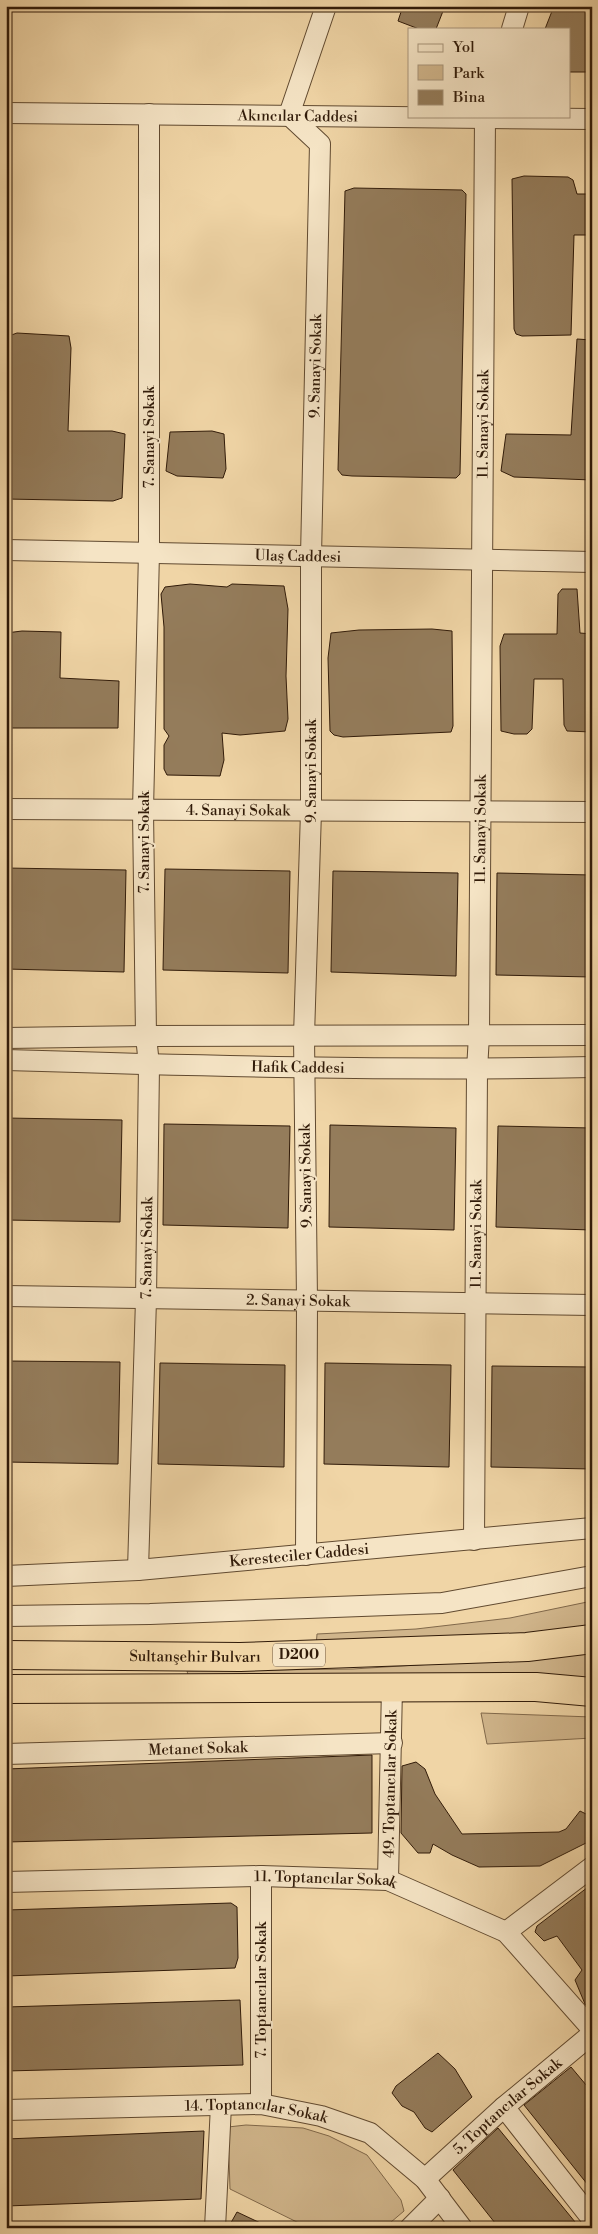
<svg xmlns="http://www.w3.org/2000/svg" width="598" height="2234" font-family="'Libre Bodoni',serif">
  <rect width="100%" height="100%" fill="#f0d5a6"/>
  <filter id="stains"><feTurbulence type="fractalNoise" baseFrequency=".004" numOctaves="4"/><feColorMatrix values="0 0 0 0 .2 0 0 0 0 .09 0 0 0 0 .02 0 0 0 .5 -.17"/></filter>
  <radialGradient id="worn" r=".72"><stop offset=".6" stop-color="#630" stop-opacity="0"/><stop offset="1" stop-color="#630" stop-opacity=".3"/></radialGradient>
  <path fill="#d0b58b" stroke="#80684a" d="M592,1601V1629L316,1647L317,1634L416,1629L510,1618Z
    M592,1654V1685L190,1682L187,1671L353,1669Z
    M481,1713L592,1717V1738L487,1744Z
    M246,2125L303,2128L329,2136L367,2155L401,2200L404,2211L384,2228H309L230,2189L228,2127Z"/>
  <path fill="#947c5b" stroke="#311b09" d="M403,6H445L436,29H419L398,21Z
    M554,6H592V72H569V29H545Z
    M524,176L568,177L573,180L577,194H592V235H574L571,335L522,336L516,334L514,329L512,179Z
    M354,188L462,190L466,194L460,474L456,478L352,476L342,475L338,470L345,191Z
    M17,333L69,336L71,348L68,431H112L125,434L122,498L113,501L6,499V337Z
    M577,339L592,340V480L514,477L501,471L506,434L571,435Z
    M212,431L224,434L226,469L223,478L177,476L166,471L170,432Z
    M190,584L227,587L232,584L284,586L288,609L286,676L288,719L285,731L240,735L222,733L224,760L220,776L167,775L164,769V745L169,736L164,729V627L161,594L165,587Z
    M562,589H577L580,633L592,634V732L567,731L564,725L563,679H534L532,729L527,734H514L501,731L500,646L504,634H557L558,594Z
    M432,629L452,631L453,726L451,732L343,737L334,735L330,731L328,658L331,633L359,630Z
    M22,631L61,632L60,678L119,681L118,728H6V633Z
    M6,868L126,870L124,972L6,969Z
    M165,869L290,871L288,973L163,970Z
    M333,871L458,873L456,976L331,972Z
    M497,873L592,875V977L496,975Z
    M6,1118L122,1120L120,1222L6,1220Z
    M164,1124L290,1126L288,1228L163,1225Z
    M330,1125L456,1128L454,1230L329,1227Z
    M498,1126L592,1128V1230L496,1227Z
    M6,1361L120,1362L118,1464L6,1462Z
    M160,1363L285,1365L284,1467L158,1464Z
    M325,1363L451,1365L449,1467L324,1464Z
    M492,1366L592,1367V1469L491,1467Z
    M372,1755V1833L6,1842V1769Z
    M416,1762L425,1769L435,1794L462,1834L559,1832L566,1829L580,1811L592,1817V1840L540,1866L479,1867L452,1855L433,1844L430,1853H418L401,1833L402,1766Z
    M592,1884V2011L585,2004L575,1980L582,1970L557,1936L544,1941L535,1932L537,1926Z
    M231,1903L237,1907L238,1958L235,1968L6,1976V1910Z
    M240,2000L243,2065L6,2071V2007Z
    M438,2053L455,2069L472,2097L432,2132L425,2128L414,2112L402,2106L392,2093L396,2086Z
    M571,2067L592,2092V2190L524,2105Z
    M498,2128L580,2228H499L453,2170Z
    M204,2131L201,2199L6,2206V2139Z
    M237,2212L271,2228H228Z"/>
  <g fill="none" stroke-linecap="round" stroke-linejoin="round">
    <defs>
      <g id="street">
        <path d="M512,29L519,6"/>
        <path id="s1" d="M6,113L592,119"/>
        <path id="s2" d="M6,550L592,562"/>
        <path id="s3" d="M6,809L592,812"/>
        <path d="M6,1038L146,1036L592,1035"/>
        <path id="s4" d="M6,1060C201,1066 396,1071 592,1067"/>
        <path id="s5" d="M6,1296L592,1305"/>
        <path id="s6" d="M474,1540L477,1070L479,1035L485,116"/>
        <path id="s7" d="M306,1555L307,1301L304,1036L311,811V556L320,144L289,115L326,6"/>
        <path id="s8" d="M138,1570L146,1299L149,1065L146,1036L143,810L149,552V114"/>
        <path id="s9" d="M6,1576L138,1570L592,1528"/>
        <path d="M6,1616L150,1614L442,1603L592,1576"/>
        <path id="s10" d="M6,1754L392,1743"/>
        <path d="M261,1876V2104"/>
        <path id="s11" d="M388,1880L392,1687"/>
        <path id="s12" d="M6,1882L261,1876L388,1880L506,1932L592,2029"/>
        <path d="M506,1932L592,1867"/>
        <path d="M504,2107L592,2219"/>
        <path id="s13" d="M6,2110L261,2104L321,2116L370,2133L425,2179L462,2228"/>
        <path id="s14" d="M425,2179L504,2107L592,2034"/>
        <path d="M215,2228L221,2105"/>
        <path d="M410,2228L440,2198"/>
      </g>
      <g id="highway">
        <path id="s15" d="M6,1655L240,1657L527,1647L592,1639"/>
        <path d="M6,1689L536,1687L592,1692"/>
      </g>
    </defs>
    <use href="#street" stroke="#614a30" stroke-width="22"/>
    <use href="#highway" stroke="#311b09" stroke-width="30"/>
    <use href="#street" stroke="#f5e4c5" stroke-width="20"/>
    <use href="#highway" stroke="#f0d5a6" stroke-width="28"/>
  </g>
  <g text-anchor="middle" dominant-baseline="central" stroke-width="4" stroke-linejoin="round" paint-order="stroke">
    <rect fill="#f5e4c5" stroke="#6c5741" stroke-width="1" x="273" y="1643.5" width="52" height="23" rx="4"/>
    <g font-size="14" font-weight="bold" fill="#311b09">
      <text x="299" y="1655">D200</text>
    </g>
    <g font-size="15" fill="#311b09" stroke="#f5e4c5">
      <text stroke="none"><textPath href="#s1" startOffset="292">Akıncılar Caddesi</textPath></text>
      <text stroke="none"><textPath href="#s7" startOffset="1189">9. Sanayi Sokak</textPath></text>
      <text stroke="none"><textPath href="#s6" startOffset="1116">11. Sanayi Sokak</textPath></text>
      <text transform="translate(149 437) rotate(-90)">7. Sanayi Sokak</text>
      <text stroke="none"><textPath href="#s2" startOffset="292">Ulaş Caddesi</textPath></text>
      <text stroke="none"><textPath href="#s7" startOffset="784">9. Sanayi Sokak</textPath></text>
      <text stroke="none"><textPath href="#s3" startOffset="232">4. Sanayi Sokak</textPath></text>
      <text stroke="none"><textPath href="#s6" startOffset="711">11. Sanayi Sokak</textPath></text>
      <text transform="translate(144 842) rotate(-90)">7. Sanayi Sokak</text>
      <text stroke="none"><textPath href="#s4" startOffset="292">Hafik Caddesi</textPath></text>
      <text transform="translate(306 1176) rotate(-91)">9. Sanayi Sokak</text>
      <text stroke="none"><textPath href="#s6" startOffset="306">11. Sanayi Sokak</textPath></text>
      <text stroke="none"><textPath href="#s8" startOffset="322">7. Sanayi Sokak</textPath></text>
      <text stroke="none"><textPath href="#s5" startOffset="292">2. Sanayi Sokak</textPath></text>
      <text stroke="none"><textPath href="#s9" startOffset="294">Keresteciler Caddesi</textPath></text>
      <text stroke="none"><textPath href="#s15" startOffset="189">Sultanşehir Bulvarı</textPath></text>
      <text stroke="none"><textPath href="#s10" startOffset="192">Metanet Sokak</textPath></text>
      <text stroke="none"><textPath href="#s11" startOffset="96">49. Toptancılar Sokak</textPath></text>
      <text stroke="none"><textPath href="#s12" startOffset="320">11. Toptancılar Sokak</textPath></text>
      <text transform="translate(261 1990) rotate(-90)">7. Toptancılar Sokak</text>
      <text stroke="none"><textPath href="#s14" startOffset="110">5. Toptancılar Sokak</textPath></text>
      <text stroke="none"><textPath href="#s13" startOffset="251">14. Toptancılar Sokak</textPath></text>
    </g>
  </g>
  <rect width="598" height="2234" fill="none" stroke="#f0d5a6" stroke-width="25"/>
  <rect x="8" y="8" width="583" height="2219" fill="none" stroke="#311b09" stroke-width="2.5"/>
  <rect x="12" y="12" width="573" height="2209" fill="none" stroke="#311b09"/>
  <rect x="408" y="28" width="162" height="90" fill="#f5e4c5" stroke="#a7947a"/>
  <rect x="418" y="44" width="25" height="8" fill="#f5e4c5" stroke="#a7947a"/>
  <text x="453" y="52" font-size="15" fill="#311b09">Yol</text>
  <rect x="418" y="65" width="25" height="15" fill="#d0b58b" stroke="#a7947a"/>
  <text x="453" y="78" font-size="15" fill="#311b09">Park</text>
  <rect x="418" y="90" width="25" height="15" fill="#947c5b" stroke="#a7947a"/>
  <text x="453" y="102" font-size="15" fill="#311b09">Bina</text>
  <rect width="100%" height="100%" filter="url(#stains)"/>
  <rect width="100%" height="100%" fill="url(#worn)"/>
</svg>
